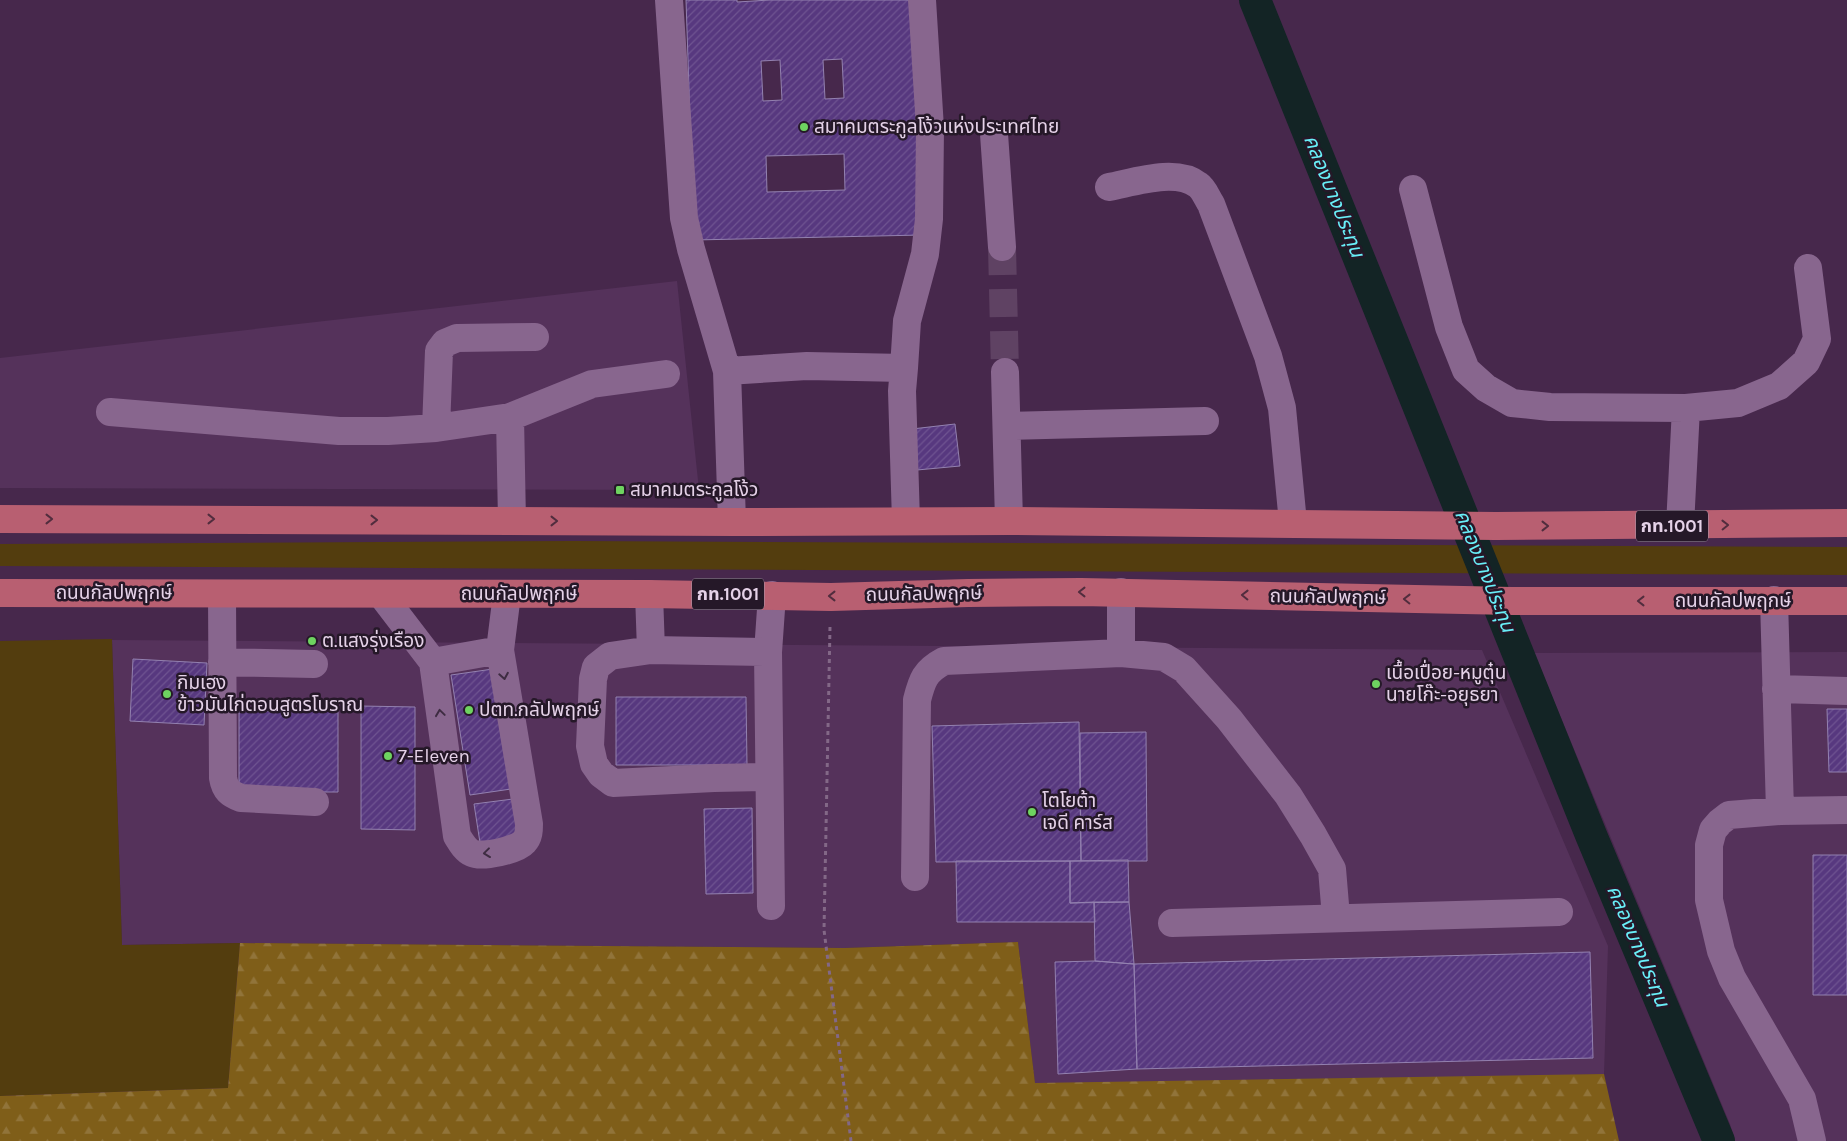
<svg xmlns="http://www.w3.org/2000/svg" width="1847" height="1141" font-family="Karla,'Noto Sans Thai',sans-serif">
  <defs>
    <pattern id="forest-firs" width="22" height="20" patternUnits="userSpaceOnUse" patternTransform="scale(1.25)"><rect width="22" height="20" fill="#7f5e19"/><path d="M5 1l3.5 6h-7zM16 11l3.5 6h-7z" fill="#91743a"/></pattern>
    <pattern id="building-hatch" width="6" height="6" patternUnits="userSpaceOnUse" patternTransform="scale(1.25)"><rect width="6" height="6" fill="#57387f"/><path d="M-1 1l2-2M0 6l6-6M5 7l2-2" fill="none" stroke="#6f5491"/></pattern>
  </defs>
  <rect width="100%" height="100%" fill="#47284c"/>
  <path fill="#55325b" d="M677,281L699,490L0,488V358Z
    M112,640L1482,650L1608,946L1604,1074L1036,1092L1018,942L844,948L240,943L122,945Z
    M1847,652V1141H1735L1730,1124L1534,653Z"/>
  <path fill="#533d0e" d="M574,541L1847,547V575L0,566V544Z
    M112,639L122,945L240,943L228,1088L0,1096V641Z"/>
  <path fill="url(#forest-firs)" d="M1018,942L1035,1083L1604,1074L1619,1141H0V1096L228,1088L240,943L844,948Z"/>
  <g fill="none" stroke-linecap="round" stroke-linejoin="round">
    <path stroke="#132425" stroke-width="32" d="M1255,0L1591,835L1719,1141"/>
  </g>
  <path fill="url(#building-hatch)" stroke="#9381b0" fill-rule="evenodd" d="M686,0H737V2L770,0H911L922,235L694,240ZM842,59L844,98L825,99L823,60ZM780,60L782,100L763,101L761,61ZM844,154L845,190L767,192L766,156Z
    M955,424L960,466L917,470L912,429Z
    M133,659L207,663L204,725L130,721Z
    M493,669L511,789L470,795L451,675Z
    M616,697H746L747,765H616Z
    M361,706L415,707V830L361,829Z
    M1827,709H1847V772H1829Z
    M239,711H338V792H239Z
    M1079,722L1081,861L936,862L932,726Z
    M1146,732L1147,861H1081L1080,733Z
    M513,799L519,843L481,849L474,804Z
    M752,808L753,893L706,894L704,809Z
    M1813,855H1847V995H1813Z
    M1128,860L1129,902L1070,903V861Z
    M956,861H1070V903L1094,902L1095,922H957Z
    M1094,902H1129L1134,964L1095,961Z
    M1590,952L1593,1058L1137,1069L1134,964Z
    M1095,961L1134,964L1137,1069L1058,1074L1055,962Z"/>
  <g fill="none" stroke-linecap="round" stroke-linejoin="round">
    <path stroke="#5f4263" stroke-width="28" stroke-dasharray="28 14" stroke-linecap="butt" d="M1002,247L1005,372"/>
    <path stroke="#836887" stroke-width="3" stroke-dasharray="4 4" stroke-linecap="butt" d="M830,627L824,930L851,1141"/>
    <path stroke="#88668e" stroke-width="28" d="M669,0L684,218L691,249L727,371L732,522
      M994,134L1002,247
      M1109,187C1135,182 1176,168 1198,185C1204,189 1207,198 1211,204L1268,356L1282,408L1293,523
      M1413,189L1449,327L1466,370L1486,388L1512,403L1550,407L1686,408
      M904,368L902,391L906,521
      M727,371L807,366L904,368L907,321L925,254L929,219L930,128L922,0
      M1005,372L1009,521
      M110,412L339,431H388L436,428L510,417L512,521
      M510,417L592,384L666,374
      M1007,426L1205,421
      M436,428L439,351L445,343L457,338L535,337
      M1680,526L1686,408L1738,403L1779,386L1806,362L1817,339L1808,268
      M222,594L223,778C225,790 230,794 241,798L315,802
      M381,594L433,662L457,836C461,842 465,850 472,853C482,858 517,850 524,842C529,837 529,830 529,824L500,650L507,594
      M649,594L651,650
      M1774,600L1780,811L1847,810
      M768,652L772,595
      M1121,653L1164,657L1184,669L1229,719L1288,795L1313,835L1332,869L1336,917
      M222,662L314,664
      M433,662L500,650
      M1776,689L1847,691
      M769,777L714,778L613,783L601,774L594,764L590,746L593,679L596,667L610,656L651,650L768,652L771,906
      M1780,811L1729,815L1720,822L1713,830L1709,845V900L1721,951L1732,978L1802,1099L1812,1141
      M915,877L917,700C922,680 925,671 944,661L1121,653V592
      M1172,923L1559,912"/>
    <path stroke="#b85f71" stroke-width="28" d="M0,519L732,522L1009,521L1496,526L1847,523
      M0,593L649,594L831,597L968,593L1081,592L1512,601H1847"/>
  </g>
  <defs><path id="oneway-chevron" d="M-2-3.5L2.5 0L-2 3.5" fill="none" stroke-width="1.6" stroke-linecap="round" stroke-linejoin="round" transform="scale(1.25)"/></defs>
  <g stroke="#512d3e">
    <use href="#oneway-chevron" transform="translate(49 519)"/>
    <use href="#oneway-chevron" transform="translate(211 519)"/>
    <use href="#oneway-chevron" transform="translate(374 520)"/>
    <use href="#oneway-chevron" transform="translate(554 521)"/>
    <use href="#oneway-chevron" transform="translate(1725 525) rotate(-1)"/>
    <use href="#oneway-chevron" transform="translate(1545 526)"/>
    <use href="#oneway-chevron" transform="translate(1082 592) rotate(-180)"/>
    <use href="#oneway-chevron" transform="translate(1245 595) rotate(-179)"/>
    <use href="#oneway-chevron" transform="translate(832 596) rotate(180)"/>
    <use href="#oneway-chevron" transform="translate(1407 599) rotate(-179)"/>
    <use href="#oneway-chevron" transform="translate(1641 601) rotate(180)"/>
  </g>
  <g stroke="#3e2c42">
    <use href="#oneway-chevron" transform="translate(504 676) rotate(80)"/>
    <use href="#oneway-chevron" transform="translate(440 713) rotate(-98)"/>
    <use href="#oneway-chevron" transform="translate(487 853) rotate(173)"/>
  </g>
  <g fill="#6ed360" stroke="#251828" stroke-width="2">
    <circle cx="804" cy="127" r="5"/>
    <rect x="615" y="485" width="10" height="10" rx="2.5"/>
    <circle cx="312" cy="641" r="5"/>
    <circle cx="1376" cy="684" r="5"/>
    <circle cx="167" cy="694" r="5"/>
    <circle cx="469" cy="710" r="5"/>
    <circle cx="388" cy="756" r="5"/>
    <circle cx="1032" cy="812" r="5"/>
  </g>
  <g text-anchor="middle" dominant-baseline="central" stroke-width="5" stroke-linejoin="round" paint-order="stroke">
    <g fill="#251828" stroke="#ab9aae" stroke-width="1">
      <rect x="1636" y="510.5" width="72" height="31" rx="4"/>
      <rect x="692" y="578.5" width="72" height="31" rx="4"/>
    </g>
    <g font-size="18" font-weight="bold" fill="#e5d2e8">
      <text x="1672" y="526">กท.1001</text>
      <text x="728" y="594">กท.1001</text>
    </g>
    <g font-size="19" fill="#e5d2e8" stroke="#251828" text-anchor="start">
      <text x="814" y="127">สมาคมตระกูลโง้วแห่งประเทศไทย</text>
      <text x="630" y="490">สมาคมตระกูลโง้ว</text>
      <text x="322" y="641">ต.แสงรุ่งเรือง</text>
      <text x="1386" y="673">เนื้อเปื่อย-หมูตุ๋น<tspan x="1386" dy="22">นายโก๊ะ-อยุธยา</tspan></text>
      <text x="177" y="683">กิมเฮง<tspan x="177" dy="22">ข้าวมันไก่ตอนสูตรโบราณ</tspan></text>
      <text x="479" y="710">ปตท.กลัปพฤกษ์</text>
      <text x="398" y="756">7-Eleven</text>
      <text x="1042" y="801">โตโยต้า<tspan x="1042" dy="22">เจดี คาร์ส</tspan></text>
    </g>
    <g font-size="19" fill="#e5d2e8" stroke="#251828">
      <text x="114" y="593">ถนนกัลปพฤกษ์</text>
      <text x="519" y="594">ถนนกัลปพฤกษ์</text>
      <text transform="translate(924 594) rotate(-1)">ถนนกัลปพฤกษ์</text>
      <text transform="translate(1328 597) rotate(1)">ถนนกัลปพฤกษ์</text>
      <text x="1733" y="601">ถนนกัลปพฤกษ์</text>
    </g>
    <g font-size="20" font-style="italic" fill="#69eff8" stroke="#251828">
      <text transform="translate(1334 196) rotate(68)">คลองบางประทุน</text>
      <text transform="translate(1485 571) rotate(68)">คลองบางประทุน</text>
      <text transform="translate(1638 946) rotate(67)">คลองบางประทุน</text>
    </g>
  </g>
</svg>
